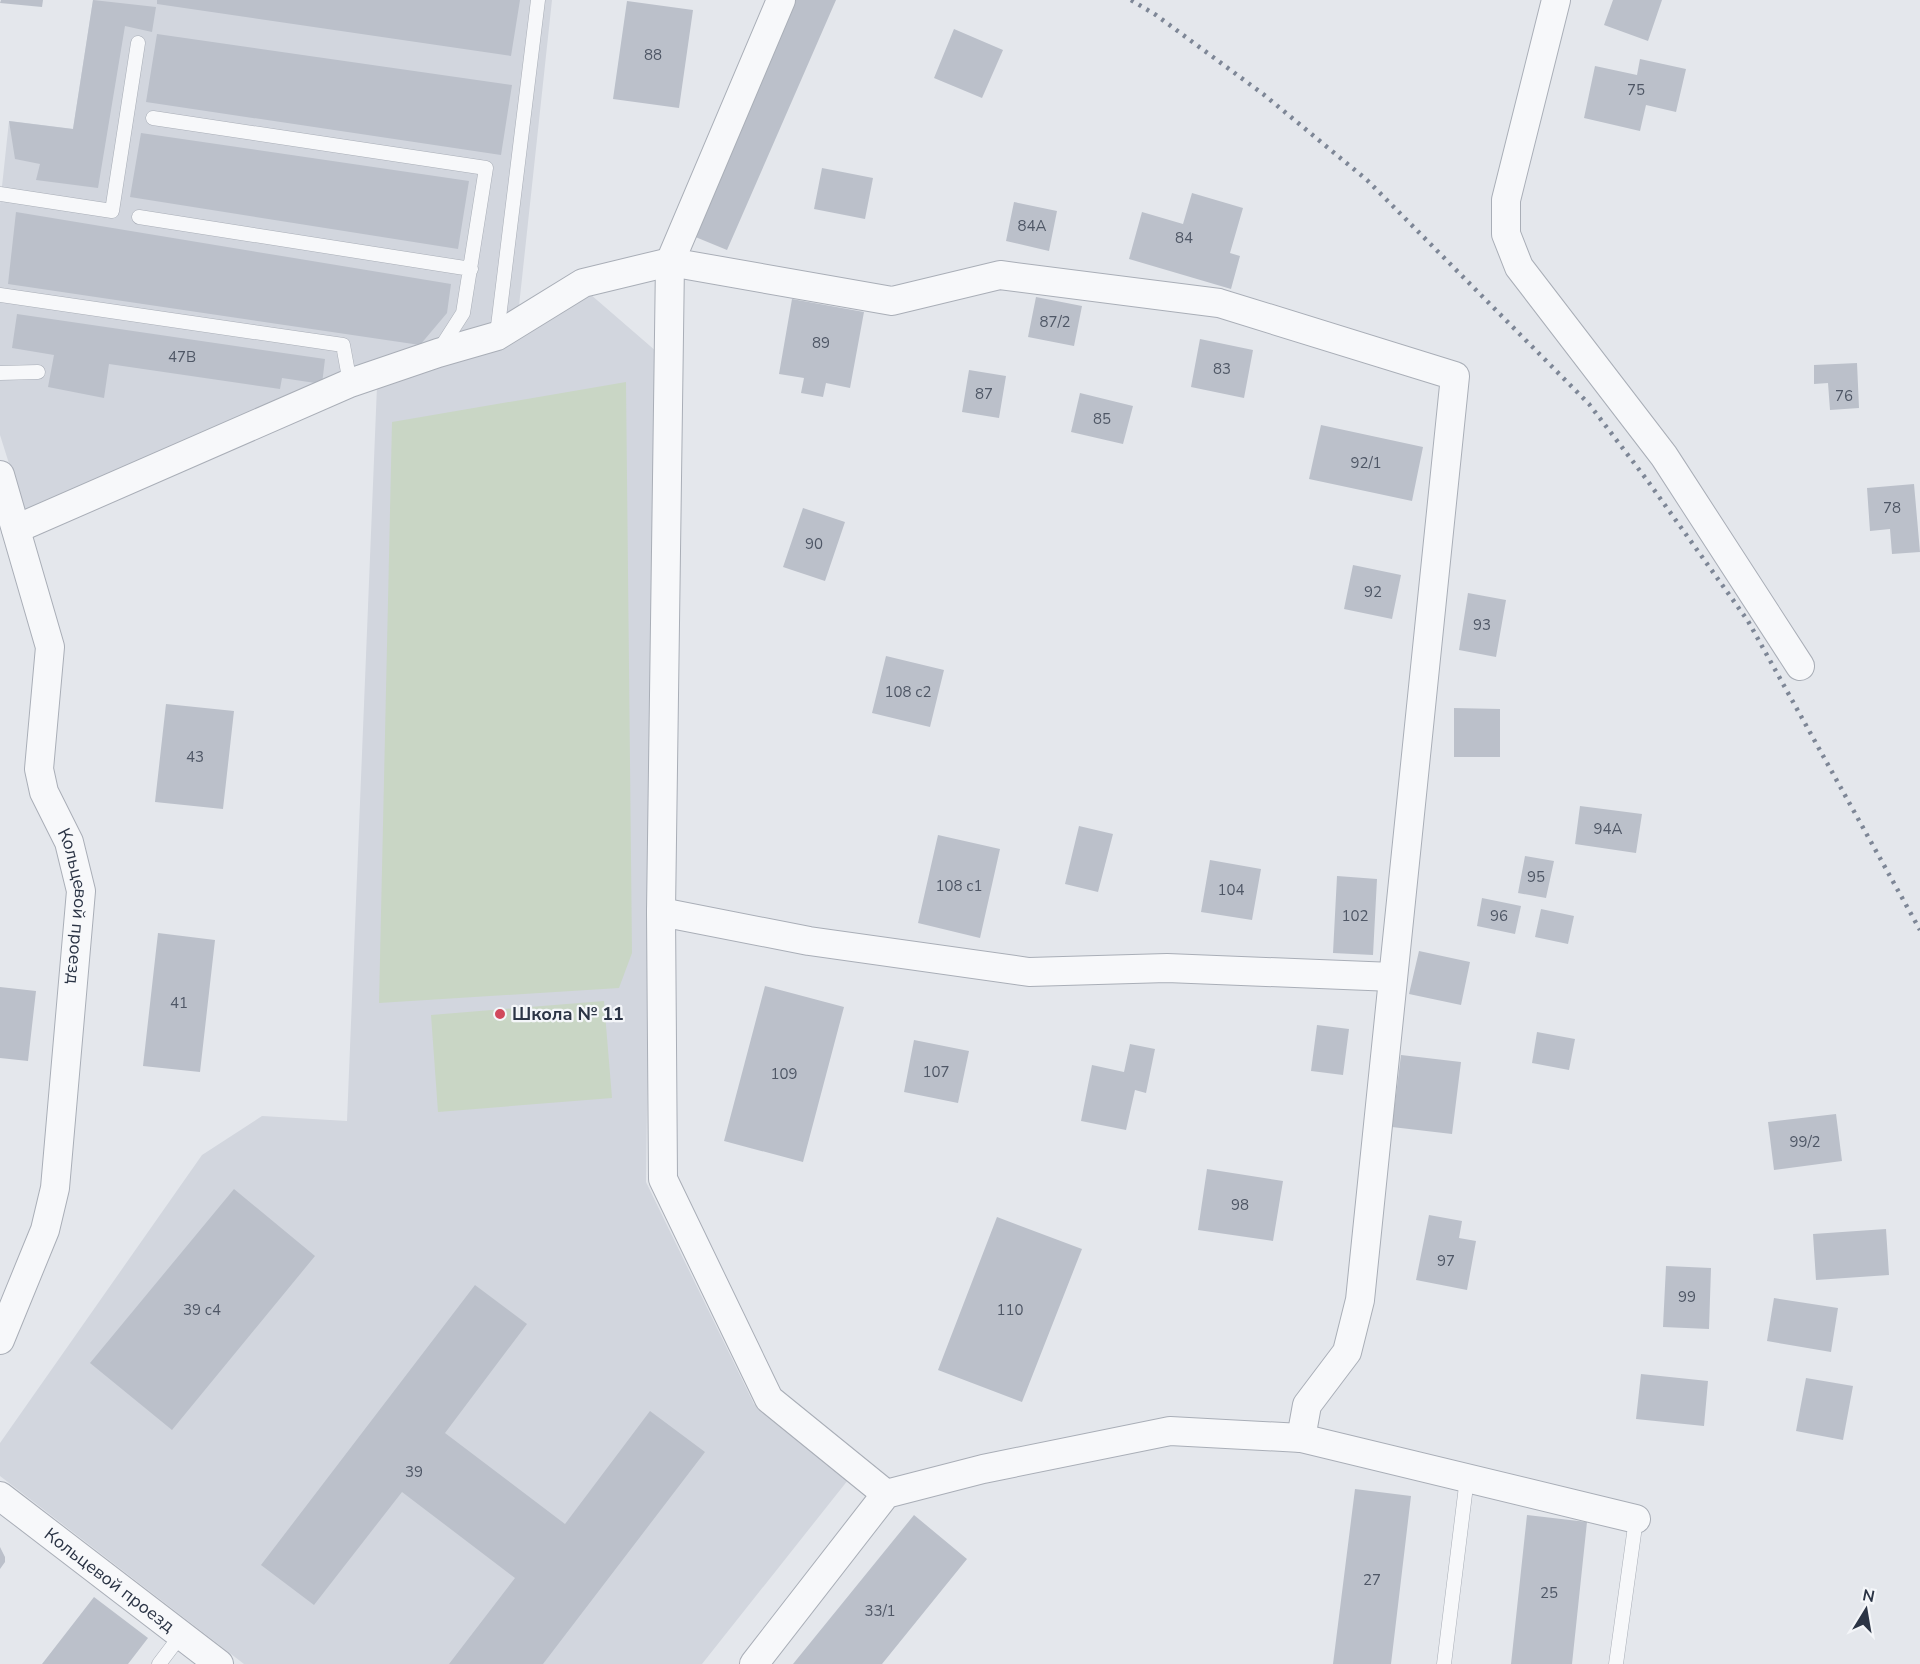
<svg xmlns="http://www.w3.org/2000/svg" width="1920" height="1664" font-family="'Nunito Sans',sans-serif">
  <rect width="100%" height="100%" fill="#e4e7ec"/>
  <path fill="#d2d6de" d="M93,0H552L519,306L495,322L352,370L24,511L0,435V205L9,121L73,129Z
    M590,294L657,352L646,1182L754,1404L848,1480L702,1664H244L0,1476V1443L202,1155L262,1116L347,1121L377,386Z"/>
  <path fill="#c9d6c5" d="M626,382L632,953L619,988L379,1003L392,422Z
    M604,1001L612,1098L438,1112L431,1015Z"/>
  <path fill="#bbc0ca" d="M1,0H43L42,7L0,3Z
    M93,0L156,7L152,32L125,26L98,188L36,180L40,164L15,159L9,121L73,129Z
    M157,0H520L511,56L157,4Z
    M796,0H836L727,250L693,236Z
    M1613,0H1662L1648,41L1604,25Z
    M627,1L693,10L679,108L613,99Z
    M954,29L1003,50L982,98L934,78Z
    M157,34L512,85L501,155L146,102Z
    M1640,59L1686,69L1676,112L1646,105L1640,131L1584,118L1595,66L1637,75Z
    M141,133L469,181L458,249L130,197Z
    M822,168L873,178L865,219L814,209Z
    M1192,193L1243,208L1230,253L1240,256L1231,289L1129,259L1142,212L1183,224Z
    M1014,202L1057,211L1049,251L1006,241Z
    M16,212L451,284L447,313L420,345L8,284Z
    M1036,297L1082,306L1074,346L1028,337Z
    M792,299L864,312L850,388L826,383L823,397L801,393L804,378L779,374Z
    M17,314L325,359L322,384L282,378L280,389L109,364L104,398L48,387L54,355L12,348Z
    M1200,339L1253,350L1244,398L1191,387Z
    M1857,363L1859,408L1830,410L1828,383L1814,384V365Z
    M969,370L1006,376L999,418L962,412Z
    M1080,393L1133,406L1123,444L1071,432Z
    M1321,425L1423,447L1412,501L1309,479Z
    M1914,484L1920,552L1892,554L1890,529L1870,531L1867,488Z
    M803,508L845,522L825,581L783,567Z
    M1353,565L1401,575L1392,619L1344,609Z
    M1468,593L1506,600L1496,657L1459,650Z
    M886,656L944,670L930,727L872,713Z
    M166,704L234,711L223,809L155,802Z
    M1454,708L1500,709V757H1454Z
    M1580,806L1642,814L1636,853L1575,844Z
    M1079,826L1113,834L1098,892L1065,884Z
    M938,835L1000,849L980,938L918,923Z
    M1525,856L1554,861L1546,898L1518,893Z
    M1210,860L1261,869L1252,920L1201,912Z
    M1337,876L1377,879L1373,955L1333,953Z
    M1482,898L1521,906L1515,934L1477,926Z
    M1541,909L1574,916L1568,944L1535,937Z
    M158,933L215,940L200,1072L143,1066Z
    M1419,951L1470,962L1461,1005L1409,994Z
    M765,986L844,1007L803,1162L724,1141Z
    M0,987L36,991L28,1061L0,1058Z
    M1317,1025L1349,1029L1343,1075L1311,1071Z
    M1537,1032L1575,1039L1569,1070L1532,1063Z
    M914,1040L969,1051L958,1103L904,1092Z
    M1130,1044L1155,1049L1146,1093L1135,1090L1126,1130L1081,1121L1092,1065L1124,1072Z
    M1401,1055L1461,1062L1452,1134L1392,1127Z
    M1836,1114L1842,1161L1774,1170L1768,1122Z
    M1207,1169L1283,1181L1273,1241L1198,1230Z
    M234,1189L315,1256L172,1430L90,1363Z
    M1429,1215L1462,1221L1459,1238L1476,1241L1467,1290L1416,1280Z
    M997,1217L1082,1249L1022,1402L938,1370Z
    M1886,1229L1889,1275L1816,1280L1813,1234Z
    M1666,1266L1711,1268L1709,1329L1663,1327Z
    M475,1285L527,1324L445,1433L565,1524L650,1411L705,1452L543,1664H449L515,1578L402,1492L314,1605L261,1565Z
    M1774,1298L1838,1308L1831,1352L1767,1341Z
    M1641,1374L1708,1381L1704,1426L1636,1419Z
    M1806,1378L1853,1386L1843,1440L1796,1431Z
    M1355,1489L1411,1496L1391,1664H1333Z
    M914,1515L967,1559L882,1664H793Z
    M1527,1515L1587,1522L1572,1664H1511Z
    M0,1547L5,1557V1562L0,1569Z
    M94,1597L148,1638L128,1664H42Z"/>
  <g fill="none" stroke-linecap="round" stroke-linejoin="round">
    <defs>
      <path id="service" d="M153,118L486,168L463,313L440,349
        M0,194L112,211L138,43
        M139,217L471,269
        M0,295L343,345L350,383
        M497,334L538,0
        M0,373L38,372
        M159,1664L181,1635
        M1444,1664L1467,1478
        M1616,1664L1636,1519"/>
      <g id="minor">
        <path d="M781,0L670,262L661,912L663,1179L769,1399L886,1494"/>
        <path d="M1556,0L1506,200V234L1519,267L1664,456L1800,666"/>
        <path id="s1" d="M0,475L50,647L39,769L44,792L69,842L81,891L55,1188L45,1230L0,1340"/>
        <path d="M16,529L350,383L438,353L497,336L583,283L670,262L892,301L1000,275L1219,303L1455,376L1360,1300L1347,1352L1307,1405L1301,1438"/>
        <path d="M661,912L809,941L1029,972L1167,968L1393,977"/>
        <path id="s2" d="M0,1496L219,1664"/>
        <path d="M754,1664L886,1494L983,1469L1170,1431L1301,1438L1636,1519"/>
      </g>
    </defs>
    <use href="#service" stroke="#a9aeb7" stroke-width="15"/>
    <use href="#minor" stroke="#a9aeb7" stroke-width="30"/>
    <use href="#service" stroke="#f7f8fa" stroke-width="14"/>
    <use href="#minor" stroke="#f7f8fa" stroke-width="28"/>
    <path stroke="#7d8696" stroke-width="4.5" stroke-dasharray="3 6" stroke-linecap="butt" d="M1131,0L1156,15L1263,94L1367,180L1589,404L1647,480L1748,621L1920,930"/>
  </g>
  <circle fill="#d1495b" stroke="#f4f6f9" stroke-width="2" cx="500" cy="1014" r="6"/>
  <g text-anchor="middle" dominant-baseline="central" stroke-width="4.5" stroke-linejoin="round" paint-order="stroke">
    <g font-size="15" fill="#4f5766">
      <text x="653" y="55">88</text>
      <text x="1636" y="90">75</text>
      <text x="1032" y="226">84А</text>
      <text x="1184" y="238">84</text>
      <text x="1055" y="322">87/2</text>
      <text x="821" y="343">89</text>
      <text x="182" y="357">47В</text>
      <text x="1222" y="369">83</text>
      <text x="984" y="394">87</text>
      <text x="1844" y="396">76</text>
      <text x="1102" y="419">85</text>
      <text x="1366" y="463">92/1</text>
      <text x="1892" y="508">78</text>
      <text x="814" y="544">90</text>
      <text x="1373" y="592">92</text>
      <text x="1482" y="625">93</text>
      <text x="908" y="692">108 с2</text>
      <text x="195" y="757">43</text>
      <text x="1608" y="829">94А</text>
      <text x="1536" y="877">95</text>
      <text x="959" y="886">108 с1</text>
      <text x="1231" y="890">104</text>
      <text x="1355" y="916">102</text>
      <text x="1499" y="916">96</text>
      <text x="179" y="1003">41</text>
      <text x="936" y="1072">107</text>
      <text x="784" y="1074">109</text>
      <text x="1805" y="1142">99/2</text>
      <text x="1240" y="1205">98</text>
      <text x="1446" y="1261">97</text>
      <text x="1687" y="1297">99</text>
      <text x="202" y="1310">39 с4</text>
      <text x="1010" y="1310">110</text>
      <text x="414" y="1472">39</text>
      <text x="1372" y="1580">27</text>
      <text x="1549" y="1593">25</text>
      <text x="880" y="1611">33/1</text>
    </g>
    <g font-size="18" fill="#2b3445" stroke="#f4f6f9">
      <text stroke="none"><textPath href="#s1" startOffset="446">Кольцевой проезд</textPath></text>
      <text stroke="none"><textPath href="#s2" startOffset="138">Кольцевой проезд</textPath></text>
    </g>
    <g font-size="18" font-weight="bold" fill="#2b3445" stroke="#f4f6f9" text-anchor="start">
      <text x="512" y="1014">Школа № 11</text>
    </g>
  </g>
  <g transform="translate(1866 1610) rotate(11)" stroke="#f4f6f9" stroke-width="4.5" paint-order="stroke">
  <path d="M0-4.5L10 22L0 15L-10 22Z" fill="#2b3445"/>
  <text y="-9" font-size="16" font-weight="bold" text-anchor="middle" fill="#2b3445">N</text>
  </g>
</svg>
